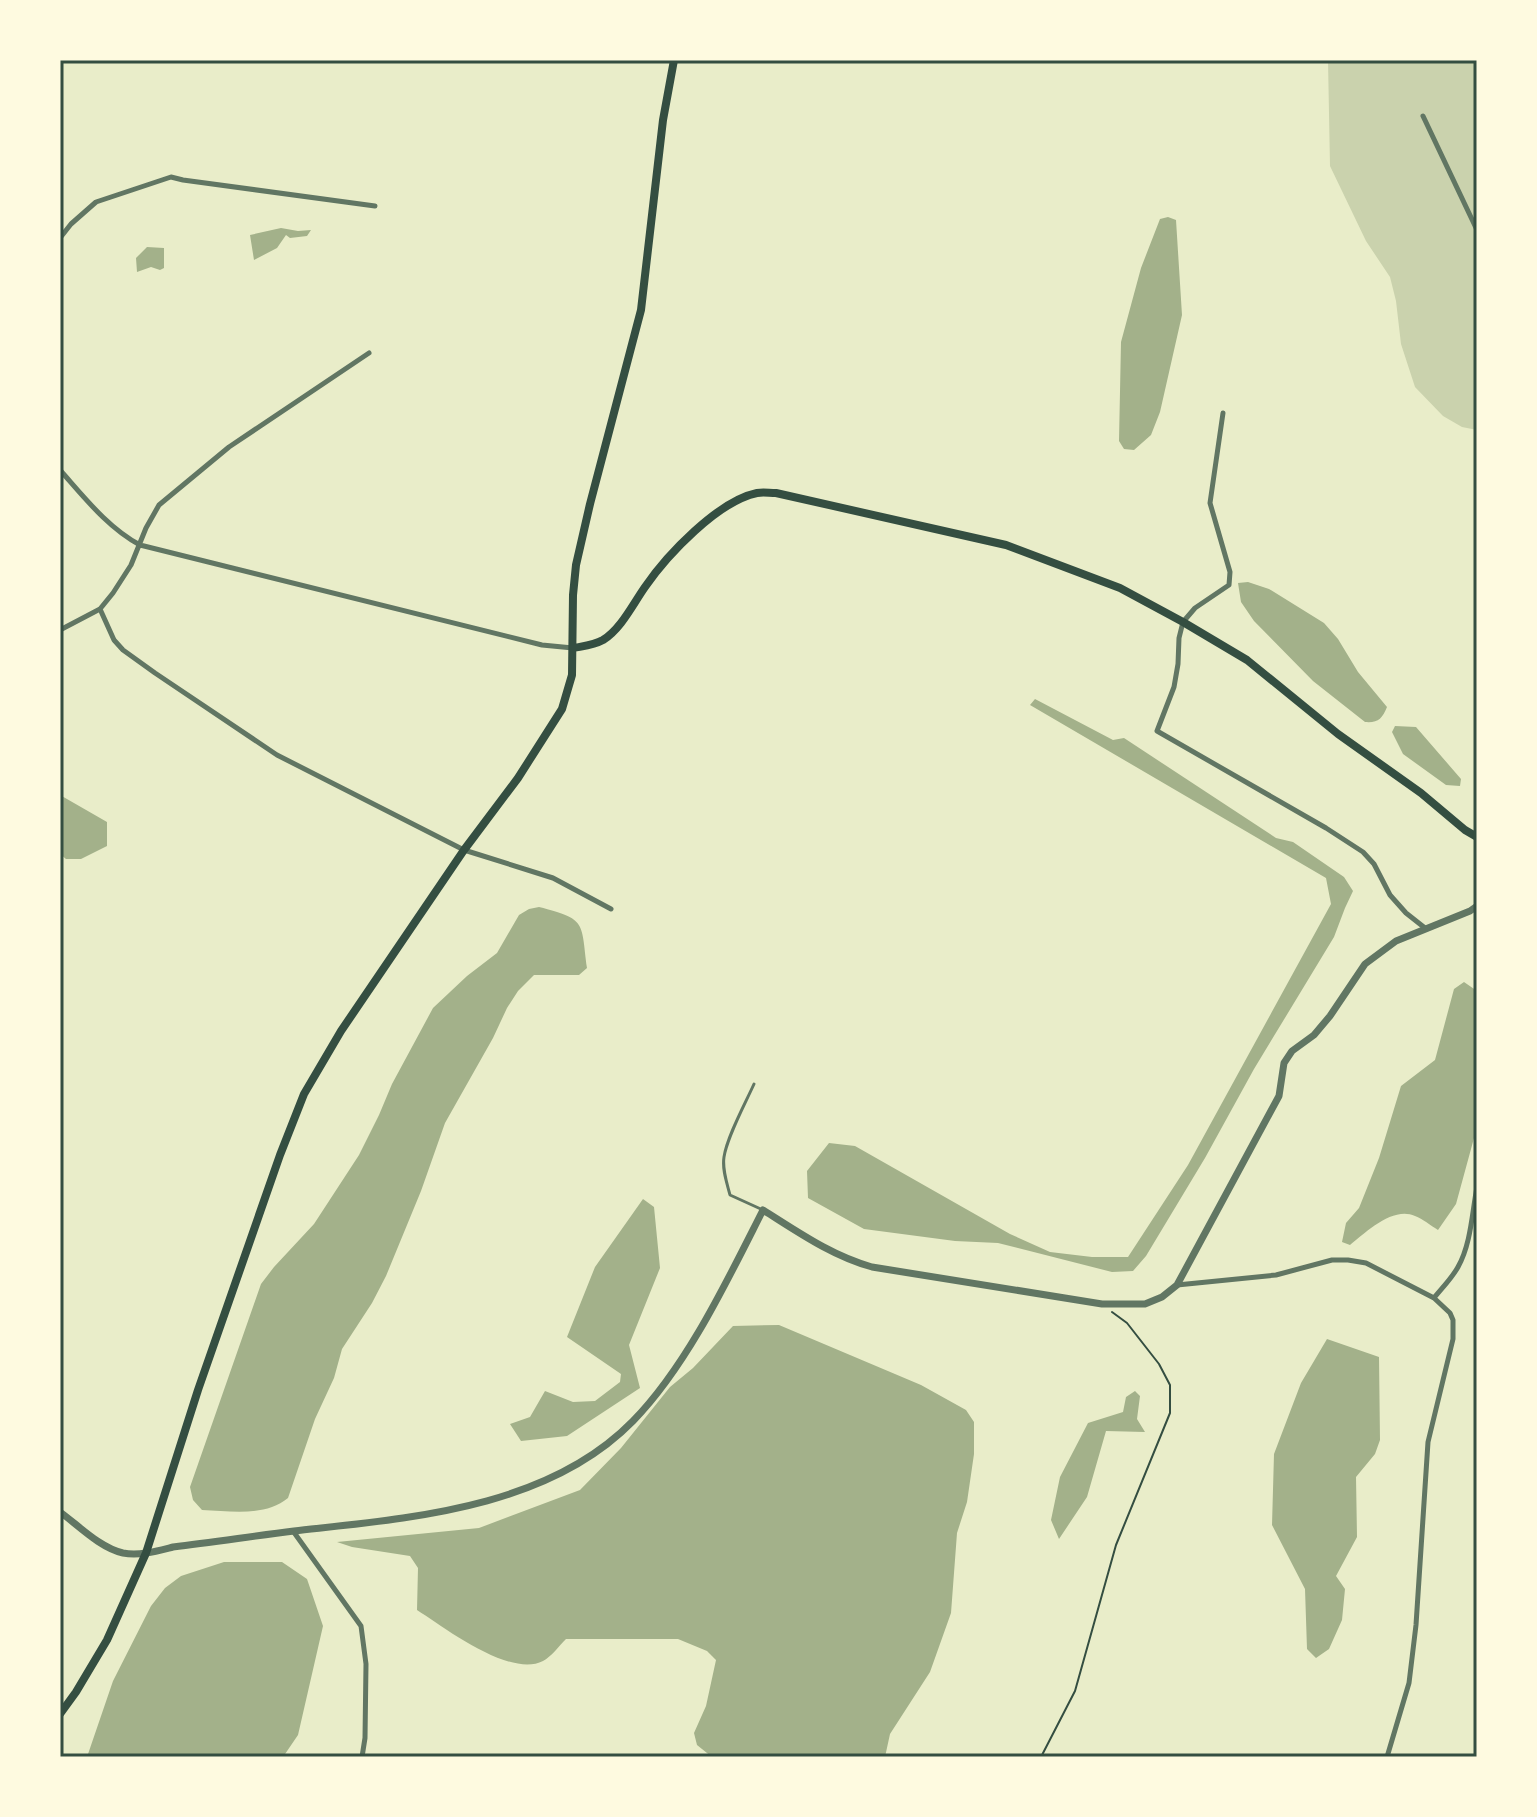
<svg xmlns="http://www.w3.org/2000/svg" width="1537" height="1817" font-family="Overpass,sans-serif">
  <rect width="100%" height="100%" fill="#e9edc9"/>
  <path fill="#cad2ad" d="M1328,60H1477V430L1462,427L1443,416L1415,387L1401,344L1396,301L1390,277L1366,241L1330,166Z"/>
  <path fill="#a3b18a" d="M1168,217L1176,220L1182,315L1160,412L1151,435L1134,450L1124,449L1119,441L1121,342L1141,268L1160,219Z
    M281,228L298,231L311,230L307,236L290,238L286,235L277,248L254,260L250,235Z
    M147,247L164,248V268L160,270L151,267L137,272L136,258Z
    M1248,582L1269,589L1324,623L1338,639L1358,672L1387,707C1382,719 1378,723 1365,722L1313,681L1254,621L1241,602L1238,583Z
    M1035,699L1113,740L1124,738L1276,838L1293,842L1344,877L1353,891L1345,908L1334,937L1254,1069L1205,1158L1146,1256L1133,1271L1112,1272L998,1243L955,1241L864,1229L808,1198L807,1171L829,1143L855,1146L1010,1234L1050,1252L1092,1257H1128L1188,1165L1331,904L1326,878L1030,705Z
    M1395,726L1416,727L1461,779L1460,786L1446,785L1403,754L1392,732Z
    M60,795L107,822V846L81,859H66L60,854Z
    M539,907C587,919 581,922 587,968L579,975H534L518,991L507,1008L493,1038L445,1123L421,1191L386,1276L372,1303L342,1349L334,1378L315,1419L288,1498C265,1517 231,1511 202,1510L193,1500L190,1487L261,1284L274,1267L314,1224L359,1155L379,1115L392,1084L433,1008L467,976L497,953L519,915L529,909Z
    M1464,982L1477,991V1127L1456,1204L1438,1230C1430,1225 1423,1219 1415,1216C1393,1206 1366,1232 1350,1245L1342,1242L1346,1223L1359,1208L1379,1158L1401,1086L1435,1060L1454,989Z
    M643,1199L654,1207L660,1268L629,1345L640,1388L567,1436L521,1441L510,1424L530,1417L545,1391L573,1402L595,1401L620,1382L621,1374L567,1337L595,1267Z
    M779,1325L921,1385L966,1410L974,1422V1454L967,1502L957,1533L951,1613L930,1672L890,1734L885,1757H712L697,1745L694,1733L706,1706L716,1660L707,1651L678,1639H566C559,1646 551,1657 543,1661C510,1678 445,1628 417,1610L418,1568L410,1556L352,1547L337,1542L479,1528L580,1490L621,1448L670,1387L693,1368L733,1326Z
    M1327,1339L1379,1357L1380,1440L1375,1454L1356,1477L1357,1537L1336,1576L1345,1589L1342,1620L1329,1649L1316,1658L1307,1649L1305,1589L1272,1525L1274,1454L1301,1383Z
    M1135,1391L1140,1396L1137,1419L1145,1432L1106,1431L1087,1497L1059,1539L1051,1520L1060,1477L1088,1423L1123,1412L1126,1397Z
    M224,1562H282L307,1579L323,1626L298,1735L283,1757H87L113,1681L151,1606L165,1588L181,1576Z"/>
  <g fill="none" stroke-linecap="round" stroke-linejoin="round">
    <path stroke="#344e41" stroke-width="2" d="M1041,1757L1075,1691L1116,1545L1170,1413V1385L1159,1364L1127,1323L1112,1312"/>
    <path stroke="#617663" stroke-width="3" d="M754,1084C745,1104 727,1137 724,1157C722,1170 727,1183 730,1195L763,1210"/>
    <path stroke="#617663" stroke-width="5" d="M1423,116L1477,230
      M60,238L71,224L96,202L171,177L183,180L375,206
      M1223,413L1210,503L1230,572L1229,585L1195,608L1183,622L1179,638L1178,664L1174,687L1157,731L1326,828L1363,852L1374,864L1390,895L1406,913L1425,928
      M60,470C84,497 108,528 140,545L542,645L573,648
      M100,609L114,640L123,650L155,673L277,755L464,850L553,878L611,909
      M60,630L100,609L113,593L131,565L146,528L159,505L229,447L369,353
      M1177,1285L1276,1275L1332,1260H1348L1366,1263L1434,1298L1450,1313L1453,1320V1339L1428,1442L1416,1625L1409,1683L1387,1757
      M1434,1298C1442,1288 1452,1278 1458,1267C1471,1244 1472,1213 1477,1187
      M293,1531L361,1626L366,1664L365,1738L362,1757"/>
    <path stroke="#617663" stroke-width="7" d="M60,1512C78,1525 100,1548 123,1553C140,1556 157,1551 173,1547C214,1542 254,1536 294,1531C409,1518 547,1509 633,1421C687,1366 728,1279 763,1210C798,1232 832,1256 872,1267L1102,1304H1145L1162,1297L1177,1285L1279,1096L1284,1063L1292,1051L1314,1035L1330,1016L1365,964L1396,941L1470,911L1477,906"/>
    <path stroke="#344e41" stroke-width="8" d="M574,648C584,646 594,645 603,640C621,629 633,604 645,587C667,555 718,501 757,493C763,492 769,493 776,493L1006,545L1120,588L1183,622L1247,660L1338,734L1421,793L1465,830L1477,837
      M60,1714L76,1692L107,1640L146,1553L198,1390L280,1155L304,1094L341,1031L464,850L518,778L562,709L572,675L573,595L576,565L590,504L641,310L663,120L674,60"/>
  </g>
  <rect width="1537" height="1817" fill="none" stroke="#fefae0" stroke-width="124"/>
  <rect x="62" y="62" width="1413" height="1693" fill="none" stroke="#344e41" stroke-width="3"/>
</svg>
